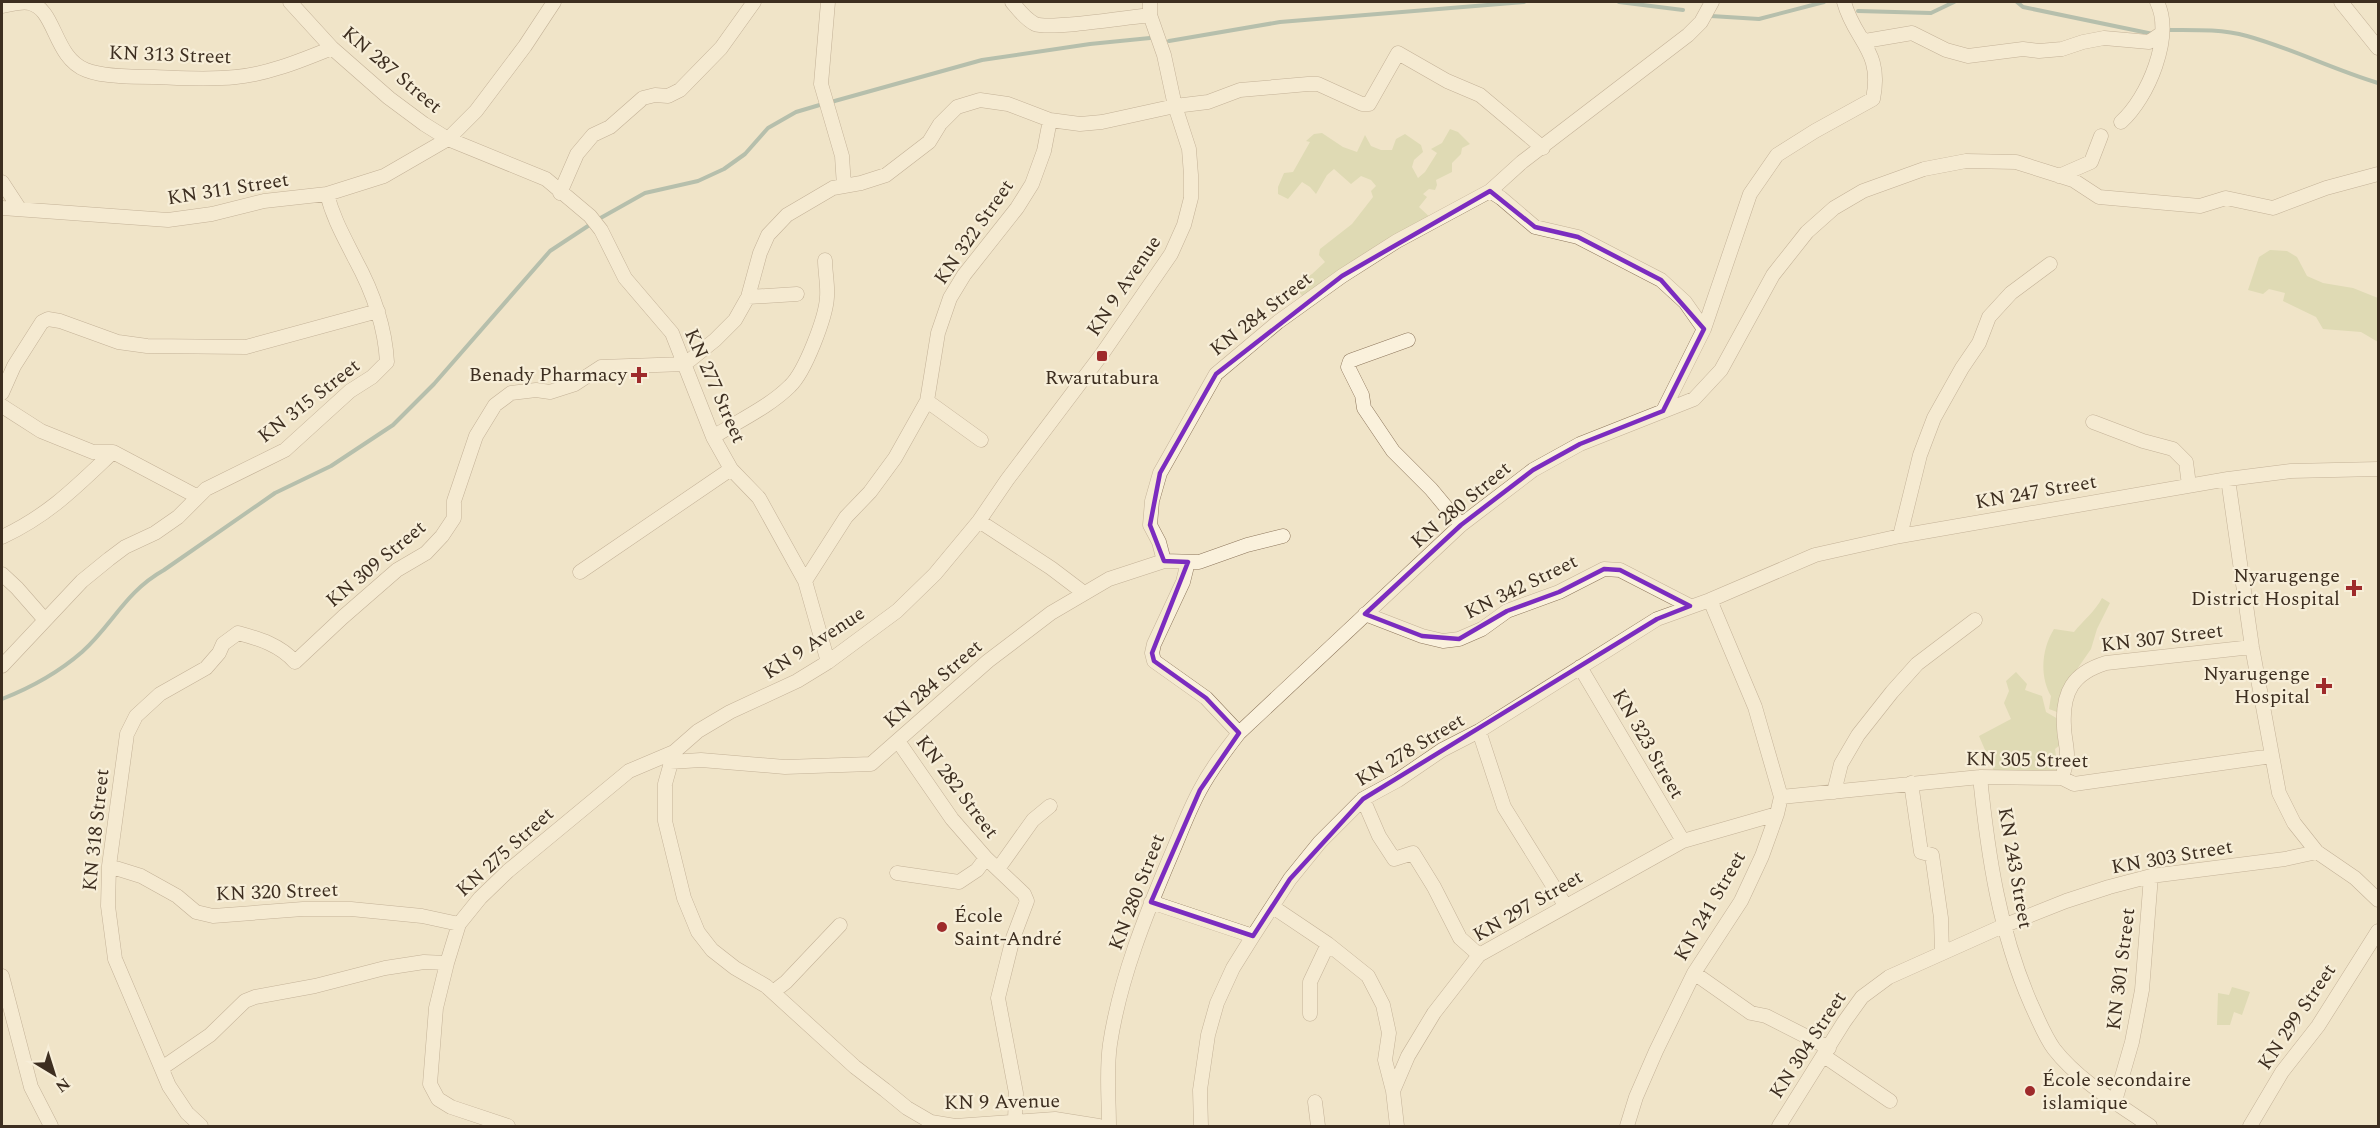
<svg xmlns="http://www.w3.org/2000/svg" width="2380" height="1128" font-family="Spectral,serif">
  <rect width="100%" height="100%" fill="#f0e4c8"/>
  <path fill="#c9cf9b" d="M1450,129L1458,132L1470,144L1462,148L1461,154L1452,163V172L1436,180L1437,185L1435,190L1429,189L1423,194L1427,197L1419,207L1433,220L1304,299L1295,285L1312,274L1325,262L1319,255L1320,249L1352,224L1373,197L1371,191L1376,186L1371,180L1361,176L1351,184L1334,169L1327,175L1316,194L1310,187L1302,182L1288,199L1278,194V187L1284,173L1293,172L1310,142L1306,141L1314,134L1322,133L1343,147L1357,152L1365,135L1371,146L1381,150H1392L1396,139L1405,134L1421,145L1423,152L1414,160L1412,167L1418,178L1425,172L1437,153L1431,149L1442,143Z
    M2270,250L2287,251L2297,257L2307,276L2323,283L2353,288L2378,298V342L2361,332L2323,329L2316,317L2283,301L2285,293L2269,289L2263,294L2248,290L2259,257Z
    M2102,598L2110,603L2097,629L2091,649L2062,691L2057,712L2049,709L2051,696C2039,676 2042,648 2054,629L2074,632C2083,621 2096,610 2102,598Z
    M2016,672L2027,684L2025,690L2042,696L2046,712L2058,719L2060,745L2055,749L2058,770L1994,771L1979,736L2011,719L2004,703L2009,691L2006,681Z
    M2232,987L2250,992L2242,1015L2234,1012L2230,1025H2217L2218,993L2229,995Z"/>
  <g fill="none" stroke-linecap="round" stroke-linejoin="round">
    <path stroke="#6f938a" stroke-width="4" d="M1619,2L1683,10
      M2017,2L2023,7L2153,34
      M1858,11L1931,13L1954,2
      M1711,16L1759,19L1824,2
      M2168,30C2194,30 2221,29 2247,36C2291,48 2334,70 2378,83
      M1169,41L1280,22L1524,2
      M831,102L982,60L1090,44L1150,38
      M597,220L645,193L698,181L724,169L745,154L768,128L796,112L823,104
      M2,699C30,688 59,672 82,652C113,624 125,592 164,570L275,493L331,466L393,425L434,384L550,251L591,224"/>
    <defs>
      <path id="minor" d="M290,2L332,48L389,98L424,124L448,139L546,179L590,216L601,230L625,278L672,333L713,437L731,469L759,498L805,581L828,662
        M828,2L821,84L842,156L844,186
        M1012,2C1018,9 1025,19 1035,24C1050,30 1130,17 1150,15
        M2341,2L2378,48
        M2,6C10,5 21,1 29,3C56,8 53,57 86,70C103,77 135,77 154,77C181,78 209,80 236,77C269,74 302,60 332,48
        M1865,41L1912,33L1946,50L1968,56L2023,49L2039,51L2062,49L2083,42L2104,38L2149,42L2162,33
        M2121,122C2148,98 2174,36 2157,2
        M2059,176L2091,162L2101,136
        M2,182L19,208
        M1490,191L1501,198L1535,227L1578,237L1661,280L1685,302L1704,329
        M560,193L577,154L593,135L610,127L643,98L655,95L668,96L680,90L721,48L754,2
        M2,208L168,220L212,214L264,201L327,194L384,176L448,139L476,111L525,46L554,2
        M748,297L797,294
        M1408,340L1355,359L1350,361L1348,367L1362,395L1364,408L1393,451L1431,489L1461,525
        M2,393L14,366L42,322L48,319L60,321L118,342L147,346L246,347L378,311
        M927,401L981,440
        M2,406L41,431L93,452H113L198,497
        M1663,411L1704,329L1750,194L1777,155L1815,131L1873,99C1883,50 1855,42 1844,2
        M2093,422L2143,441L2173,449L2186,462L2189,485
        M713,437C738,421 769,407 790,386C805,372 826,317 827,297C828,285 825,272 825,260
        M2228,479L2252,647L2279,793L2294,823L2317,852L2355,878L2378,900
        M979,521L1051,568L1084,593
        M1900,536L1920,455L1934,418L1962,368L1979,343L1989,317L2011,293L2050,264
        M2,537C49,515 76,487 113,452
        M1164,561L1159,542L1150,525L1152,501L1160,473L1216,374L1278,322L1342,276L1397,241L1490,191L1522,162L1688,35L1701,22L1712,2
        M1188,562L1183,582L1154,644L1152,653L1154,661L1206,698L1239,733
        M580,572L731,469
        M2,574L17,588L45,620
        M805,581L846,517L870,492L895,458L927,401L938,333L950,298L964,275L1017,208L1032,184L1044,151L1050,120
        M1365,614L1422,636L1443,641L1459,639L1482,629L1507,611L1559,592L1604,569L1620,570L1690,606
        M2,666L82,581L109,559L125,547L155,533L178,517L206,489L285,450L350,391L372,377L387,362C385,326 372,290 355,259C344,237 333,218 327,194
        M1580,667L1683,841
        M1479,731L1504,807L1565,905
        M898,741L952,819L986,858L1024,894L1027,901L1013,938L998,998L1016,1093L1015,1120
        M670,762L701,760L785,767L871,764L988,661L1017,639L1051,613L1109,579L1164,561L1199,562L1247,545L1283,536
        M1980,777C1988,855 1999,931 2031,1004C2038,1019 2044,1035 2054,1049C2078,1080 2118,1104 2150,1126
        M2062,778C2064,770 2067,762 2067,755C2067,745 2064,736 2064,726C2062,692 2073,673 2106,663L2252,647
        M1911,783L1921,852L1932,855L1941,918L1942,953
        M1834,792L1841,764L1858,735L1892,692L1917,664L1975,620
        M1781,797L1980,777L2062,778L2074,784L2272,756
        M1363,799L1379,836L1394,859L1413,853L1434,887L1460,938L1479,955
        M109,866L141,876L177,896L196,912L213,916L303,909H351L422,916L459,924
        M998,869L1033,820L1050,806
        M897,873L959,882L977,870L986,858
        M1151,902L1253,936
        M1273,907L1328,944L1368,976L1383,1005L1389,1033L1385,1060L1393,1091
        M1694,973L1751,1013L1766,1016L1829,1048
        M2,976L31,1087L51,1126
        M773,992L786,982L840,925
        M1310,1014V982L1328,944
        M1824,1056L1890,1101
        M162,1068L210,1035L245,1001L255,997L315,986L385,968L424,962L447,963
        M2115,1101L2132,1042L2142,990L2151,876
        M1315,1102L1318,1126
        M201,1126L187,1113L169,1086L115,959L108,906L109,866L127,734L136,716L160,694L206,668L219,653L223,644L238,633C260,639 280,645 295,662L343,617L397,570L426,553L442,536L454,518V501L476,436L495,405L511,393L536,390L550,392L575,384L601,367L685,364L715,340L735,320L748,297L760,253L768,235L787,215L833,188L861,183L886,175L929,142L940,124L957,107L980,100L1008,104L1050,120L1080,124L1102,122L1175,106L1208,102L1240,90L1308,84H1318L1362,104H1369L1398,53L1447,81L1480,95L1543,148
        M508,1126L451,1107L438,1099L430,1084L436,1008L447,963L459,924L480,898L508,871L629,771L674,752
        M1099,1126L1055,1119L955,1126L931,1122L907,1108L885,1090L855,1067L766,986L735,968L712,950L698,932L684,898L665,821V784L674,752L698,731L730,712L797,681L828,662L897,611L935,574L979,521L1007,480L1102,354L1171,254L1184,225L1191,198V175L1189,149L1175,106L1164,55L1150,15V2
        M1109,1126C1109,1099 1106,1071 1110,1044C1120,978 1146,914 1172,853C1181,832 1189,810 1200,790C1211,769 1225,751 1239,733L1461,525L1533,470L1580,444L1694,399L1721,370L1773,275L1807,232L1834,208L1863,191L1924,169L1966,161L2016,162L2073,180L2099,197L2200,206L2226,198L2273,208L2326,188L2378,174
        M1201,1126L1200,1090L1208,1035L1217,1003L1233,968L1253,936L1290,879L1320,842L1363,799L1398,780L1442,750L1479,731L1657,619L1710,600L1815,555L1900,536L2228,479L2291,471L2378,469
        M1397,1126L1393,1091L1408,1056L1434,1013L1479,955L1683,841L1777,814
        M1627,1126L1636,1097L1656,1051L1694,973L1741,901L1762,856L1777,814L1781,797L1755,707L1710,600
        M1779,1126L1844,1022L1862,997L1889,977L2003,926L2066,901L2109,887L2151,876L2285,859L2317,852
        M2250,1126L2282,1072L2318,1026L2378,931"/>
    </defs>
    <use href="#minor" stroke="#8d765c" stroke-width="15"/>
    <use href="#minor" stroke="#faf1dc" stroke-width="14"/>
  </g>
  <path d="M0 0H2380V1128H0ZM1490,191L1535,227L1578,237L1661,280L1704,329L1663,411L1580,444L1533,470L1461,525L1365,614L1422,636L1459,639L1507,611L1559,592L1604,569L1620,570L1690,606L1657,619L1363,799L1290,879L1253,936L1151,902L1200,790L1239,733L1206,698L1154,661L1152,653L1188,562L1164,561L1150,525L1160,473L1216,374L1342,276Z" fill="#f0e4c8" fill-opacity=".55" fill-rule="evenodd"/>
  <path fill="none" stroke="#7b2cbf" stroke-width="4.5" stroke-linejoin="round" d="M1490,191L1535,227L1578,237L1661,280L1704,329L1663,411L1580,444L1533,470L1461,525L1365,614L1422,636L1459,639L1507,611L1559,592L1604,569L1620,570L1690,606L1657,619L1363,799L1290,879L1253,936L1151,902L1200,790L1239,733L1206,698L1154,661L1152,653L1188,562L1164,561L1150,525L1160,473L1216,374L1342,276Z"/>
  <g fill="#9e2a2b" stroke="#f7eed8" stroke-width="2">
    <rect x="1096" y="350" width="12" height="12" rx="3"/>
    <path d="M636 366h6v6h6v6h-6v6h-6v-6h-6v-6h6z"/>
    <path d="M2351 579h6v6h6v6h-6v6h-6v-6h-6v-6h6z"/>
    <path d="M2321 677h6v6h6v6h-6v6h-6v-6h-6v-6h6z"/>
    <circle cx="942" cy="927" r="6"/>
    <circle cx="2030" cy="1091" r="6"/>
  </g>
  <g text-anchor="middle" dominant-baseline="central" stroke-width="4.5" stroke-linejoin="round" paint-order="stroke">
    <g font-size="20" fill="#3d2e20" stroke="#f7eed8">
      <text transform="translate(170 55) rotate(2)">KN 313 Street</text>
      <text transform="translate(392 70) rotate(40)">KN 287 Street</text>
      <text transform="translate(228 189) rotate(-9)">KN 311 Street</text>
      <text transform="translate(974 232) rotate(-55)">KN 322 Street</text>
      <text transform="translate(1124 286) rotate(-56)">KN 9 Avenue</text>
      <text transform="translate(1261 314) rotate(-38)">KN 284 Street</text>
      <text transform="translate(715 386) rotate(66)">KN 277 Street</text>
      <text transform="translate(309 401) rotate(-38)">KN 315 Street</text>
      <text transform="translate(2036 492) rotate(-10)">KN 247 Street</text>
      <text transform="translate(1461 505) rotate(-40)">KN 280 Street</text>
      <text transform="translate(376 564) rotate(-40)">KN 309 Street</text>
      <text transform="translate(1521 587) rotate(-26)">KN 342 Street</text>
      <text transform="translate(2162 638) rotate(-7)">KN 307 Street</text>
      <text transform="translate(814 643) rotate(-33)">KN 9 Avenue</text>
      <text transform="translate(933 684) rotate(-41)">KN 284 Street</text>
      <text transform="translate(1648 744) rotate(60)">KN 323 Street</text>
      <text transform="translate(1410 750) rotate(-31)">KN 278 Street</text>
      <text transform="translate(2027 760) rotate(1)">KN 305 Street</text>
      <text transform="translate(957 787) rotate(53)">KN 282 Street</text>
      <text transform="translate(96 830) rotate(-84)">KN 318 Street</text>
      <text transform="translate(505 852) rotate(-42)">KN 275 Street</text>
      <text transform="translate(2172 857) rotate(-10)">KN 303 Street</text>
      <text transform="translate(2015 868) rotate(80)">KN 243 Street</text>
      <text transform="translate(277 892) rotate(-2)">KN 320 Street</text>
      <text transform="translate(1137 892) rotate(-69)">KN 280 Street</text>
      <text transform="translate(1528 906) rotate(-30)">KN 297 Street</text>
      <text transform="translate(1710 906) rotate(-60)">KN 241 Street</text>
      <text transform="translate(2121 969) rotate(-83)">KN 301 Street</text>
      <text transform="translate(2297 1017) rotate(-56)">KN 299 Street</text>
      <text transform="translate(1808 1045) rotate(-57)">KN 304 Street</text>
      <text transform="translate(1002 1102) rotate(-1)">KN 9 Avenue</text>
    </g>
    <g font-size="20" fill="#3d2e20" stroke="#f7eed8" text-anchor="end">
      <text x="627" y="375">Benady Pharmacy</text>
      <text x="1102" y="378" text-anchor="middle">Rwarutabura</text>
      <text x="2340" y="576">Nyarugenge<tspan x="2340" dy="23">District Hospital</tspan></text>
      <text x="2310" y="674">Nyarugenge<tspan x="2310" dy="23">Hospital</tspan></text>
      <text x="954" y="916" text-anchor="start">École<tspan x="954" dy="23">Saint-André</tspan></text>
      <text x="2042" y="1080" text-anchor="start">École secondaire<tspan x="2042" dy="23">islamique</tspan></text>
    </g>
  </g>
  <rect width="2380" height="1128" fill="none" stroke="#3d2e20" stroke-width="6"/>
  <g transform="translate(54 1074) rotate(142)" stroke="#f7eed8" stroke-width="4.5" paint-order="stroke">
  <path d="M0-4.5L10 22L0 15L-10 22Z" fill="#3d2e20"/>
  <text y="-9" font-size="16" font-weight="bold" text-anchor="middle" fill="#3d2e20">N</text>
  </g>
</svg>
